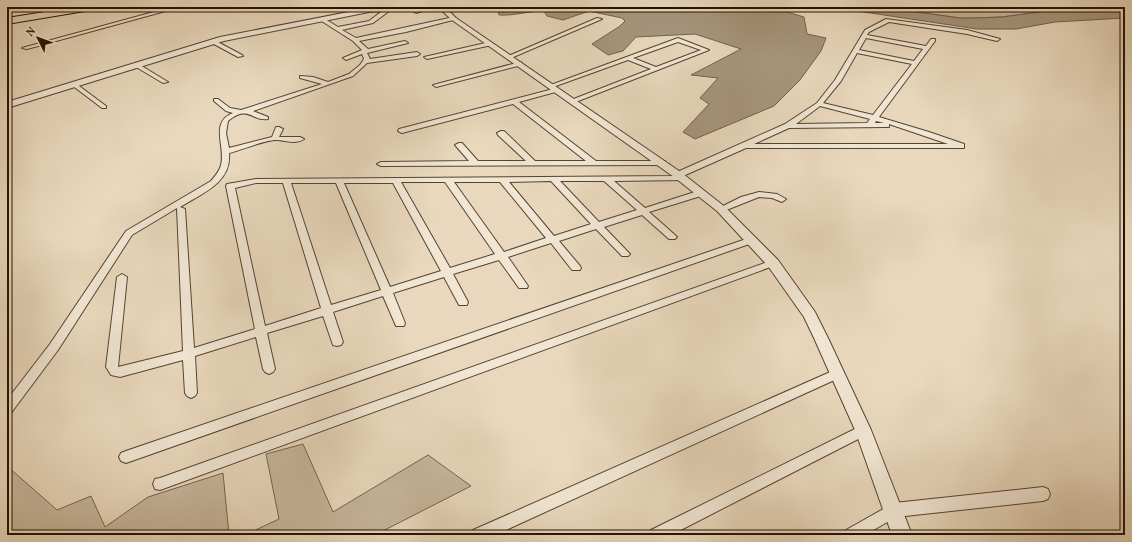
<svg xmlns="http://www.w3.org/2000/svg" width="1132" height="542" font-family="Vollkorn,serif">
  <rect width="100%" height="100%" fill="#e9d8bd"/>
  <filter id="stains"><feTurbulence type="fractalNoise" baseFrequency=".005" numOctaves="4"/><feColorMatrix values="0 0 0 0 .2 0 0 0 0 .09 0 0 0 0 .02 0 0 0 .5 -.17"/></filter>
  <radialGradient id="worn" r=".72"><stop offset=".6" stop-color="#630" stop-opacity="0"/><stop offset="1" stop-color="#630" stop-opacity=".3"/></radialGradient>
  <path fill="#c7b69d" stroke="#75644e" d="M881,7H1085L1080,9L1054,10L1002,17L974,18H960Z
    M303,444L333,512L428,455L471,486L375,535H245L279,519L266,454Z
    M7,466L57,510L91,496L105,527L148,497L223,473L229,535H7Z"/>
  <path fill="#a6957d" stroke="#72614b" d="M504,7H770L804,17L807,34L826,38L821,51L800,80L774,106L695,139L683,132L709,104L700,98L718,78L691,75L741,49L695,34L636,37L623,51L608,55L592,44L620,26L625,21L622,18L589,11L563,20L547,16L544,11C528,11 514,16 499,15L498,9Z
    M831,7H881L960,18H974L1002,17L1054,10L1125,7V18L1055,22L1016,29H977Z"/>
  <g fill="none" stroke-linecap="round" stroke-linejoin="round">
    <defs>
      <path id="minor" d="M52,7H58V8L56,9Z
        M172,7H180L27,49L22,48Z
        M406,7C409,7 424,9 426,10L416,13Z
        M372,9L389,11L373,23L342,30L356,38L454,17L457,19L406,32L359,41L368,49L405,41L408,43L367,53L370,59L417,52L420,54L417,56L367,63L353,76L253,111L268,117V119C252,122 249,104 228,121L226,133L229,148L272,137L276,127H279L283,129L279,137H300L304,139C296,145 285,140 276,140C265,140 241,150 229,153C232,183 201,194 180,207L185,209L194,348L255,329L226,186L227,184L256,179L674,176L675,173L785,124L817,103L835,80L865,30L886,19L967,30L1000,39L997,41L967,34L889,22L869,32L867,35L926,46L931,39H935V41L879,117L929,132L964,144V148H746L683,176L686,178L685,180L614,181L645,208L701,190L705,193L704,195L649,212L675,235L677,237L675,239H669L642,215L604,227L628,252L630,254L628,256H622L596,229L559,241L580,266L581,268L580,270H572L551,243L508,257L528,286L527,288H519L499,260L453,274L468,302L467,305H459L444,277L393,293L405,323L404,326H396L383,296L333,312L343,342L341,345L337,346L333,345L323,316L267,333L275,369L273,372L269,374L265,372L263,369L256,337L195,356L197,393L195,396L191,398L187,396L185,393L183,360L120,377L111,375L106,367L117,277L122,274L127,277L118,367L183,351L177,208L132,235L58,350L11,413L7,414V400L50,344L126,231L211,181C215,176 219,172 221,165C226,147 209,122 233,113L226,111L214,101V99H218L230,108L241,110L322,84L300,78V76L313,77L328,82L349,74L360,65L364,59L362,54L346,60L343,58L362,50L353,41L320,20L325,19L338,27L369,21L381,12L372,11ZM866,38L923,49L914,61L859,50ZM857,53L912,64L873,115L823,103L841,81ZM820,106L870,119L867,123L796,124ZM876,121L884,123H875ZM889,124L948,144H754L789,128L886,127H889ZM551,181L591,224L554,236L509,182ZM560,181H604L637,210L599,222ZM401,182H445L495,254L450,268ZM454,182H500L546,238L504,252ZM256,183H283L321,308L265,326L235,188ZM291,183H336L381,290L331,305ZM344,183H393L441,271L390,287Z
        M597,18L602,19L511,58L506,57Z
        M678,38L709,50L573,103L570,101L571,100L651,69L628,60L553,87L548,86ZM678,42L701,50L656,67L633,58Z
        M214,40L242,55L243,56L238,57L212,43V41Z
        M490,42L492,43V45L427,59L424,57Z
        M520,62L522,63V65L436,87L433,85Z
        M136,65H140L168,82L163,83L136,67Z
        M75,83L106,106V108H102L73,86L72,85Z
        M557,88L559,89V91L519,102L596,161H665V165L381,166L377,164L381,162L469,161L455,145L459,143H462L478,161H526L498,135L497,133L501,131H504L535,161H586L513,104L402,133L398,131L399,129Z
        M759,192L777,194L786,199L782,202L772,198L759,197L724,211L721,212L717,209L741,197Z
        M752,237L757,240L755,242L126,463L121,461L119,457L121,453L126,451Z
        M773,260L778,263L776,265L160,490L155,489L153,484L155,479L160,478Z
        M837,369L841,371L843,374L841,377L495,535H470L473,530Z
        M863,425L868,426L870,430L868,434L671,535H648L651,530Z
        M1043,487L1048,489L1050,494L1048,499L1043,501L896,517L865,535H843L846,530L894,503Z"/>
      <path id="tertiary" d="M374,7H387L384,9L224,41L7,108V102L220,37Z
        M438,7H445L456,18L682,173L725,207L778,260L815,312L828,338L871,430L912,535H892L855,430L814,338L804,317L768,266L717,211L674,177L452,20Z"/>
      <path id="trunk" d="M76,7H95L91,10L7,24V18Z"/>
    </defs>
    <use href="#minor" stroke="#54442f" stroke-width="2"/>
    <use href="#tertiary" stroke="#54442f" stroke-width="2"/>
    <use href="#trunk" stroke="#231200" stroke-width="2"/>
    <use href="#minor" fill="#f1e6d4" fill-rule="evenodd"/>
    <use href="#tertiary" fill="#f1e6d4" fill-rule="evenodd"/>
    <use href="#trunk" fill="#e9d8bd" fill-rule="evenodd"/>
  </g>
  <rect width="1132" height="542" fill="none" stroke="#e9d8bd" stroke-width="24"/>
  <rect x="8" y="8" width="1116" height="526" fill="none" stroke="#231200" stroke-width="2"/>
  <rect x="12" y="12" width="1108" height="518" fill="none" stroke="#231200"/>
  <g transform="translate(38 38) rotate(312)" stroke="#f1e6d4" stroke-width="3" paint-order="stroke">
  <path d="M0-3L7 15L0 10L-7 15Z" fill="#231200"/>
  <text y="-6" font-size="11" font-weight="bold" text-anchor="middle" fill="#231200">N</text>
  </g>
  <rect width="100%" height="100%" filter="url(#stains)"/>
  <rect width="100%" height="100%" fill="url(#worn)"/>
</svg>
